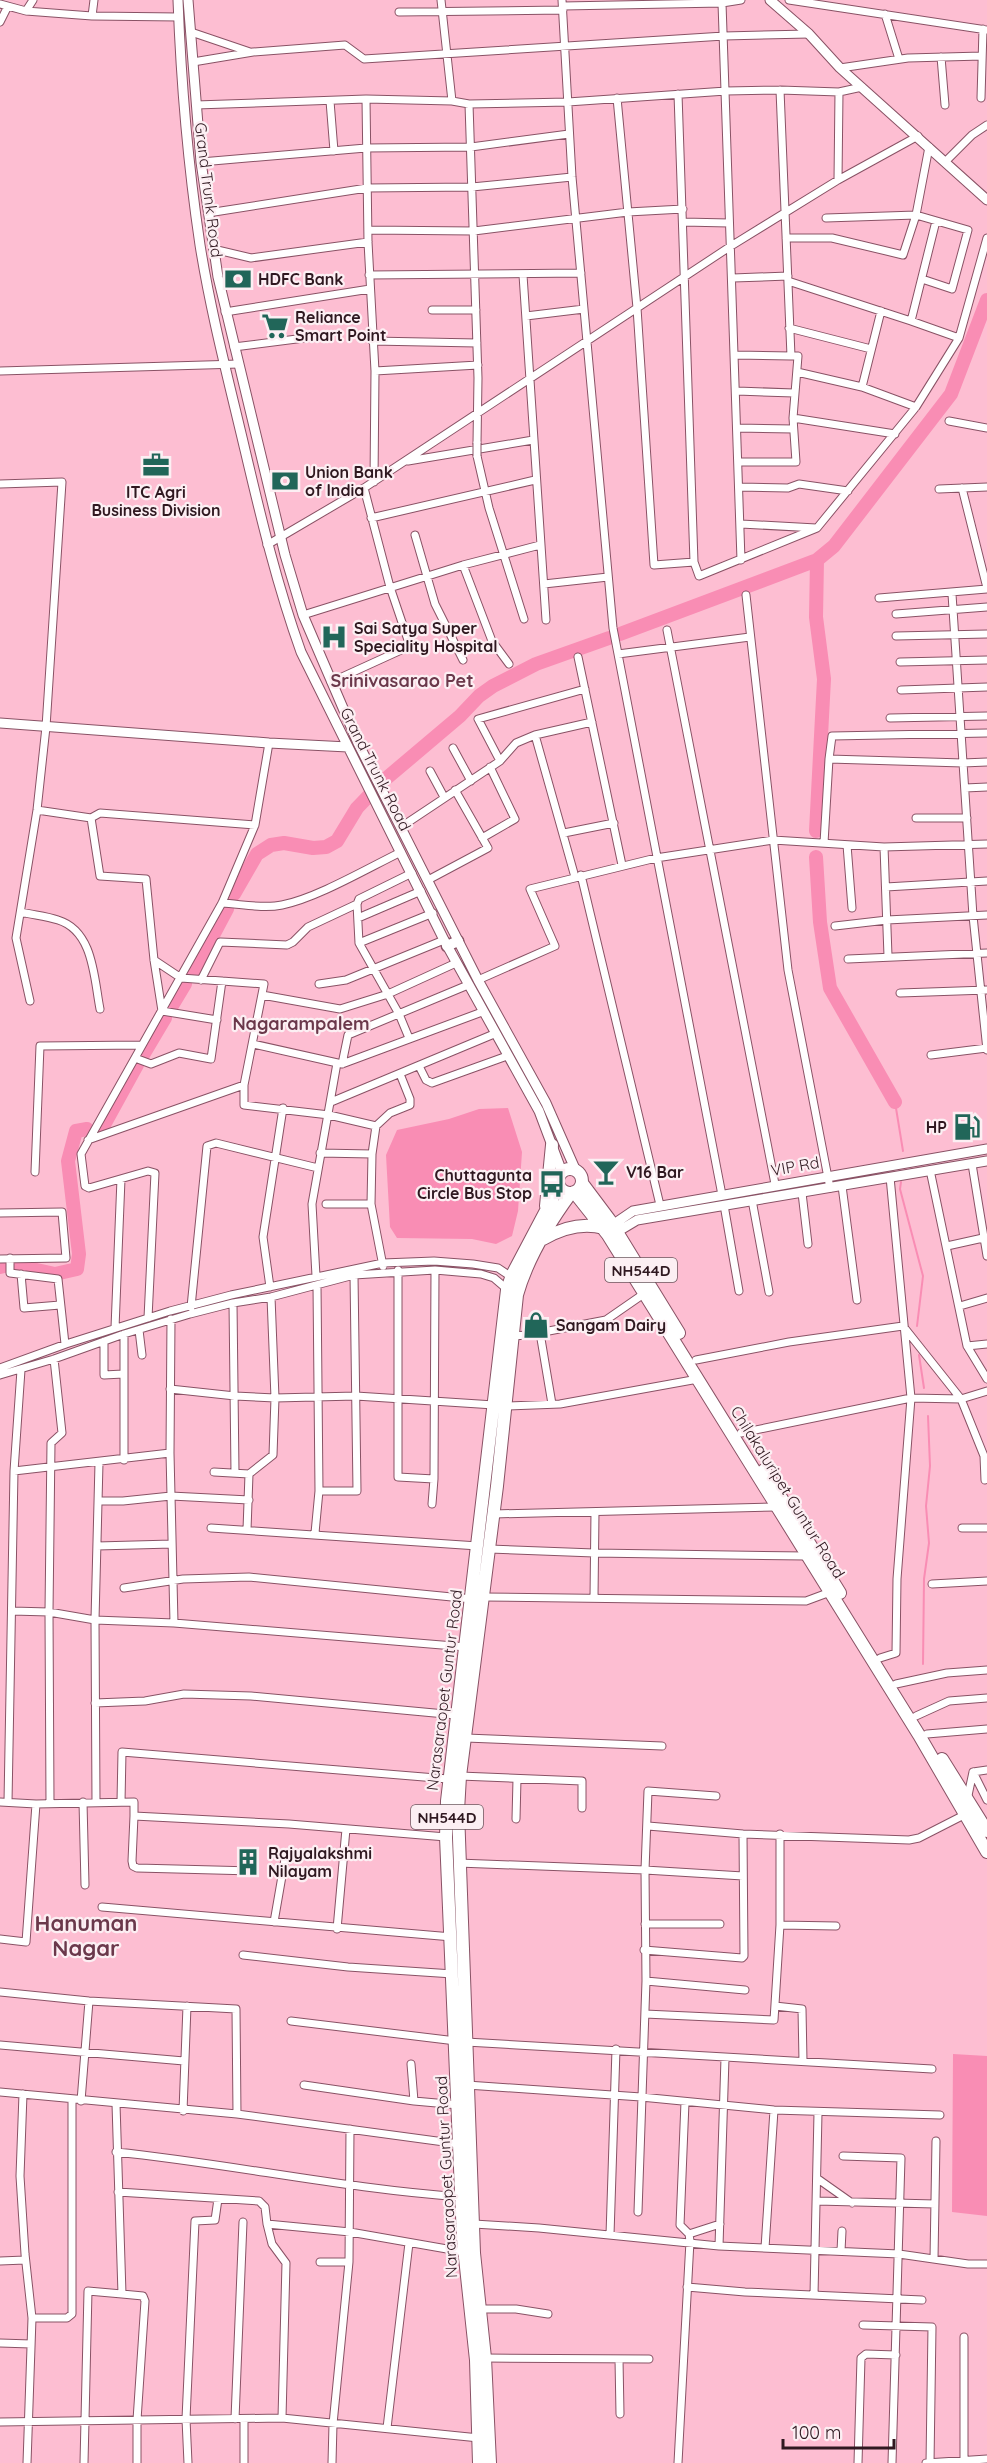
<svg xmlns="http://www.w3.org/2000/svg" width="987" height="2463" font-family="Quicksand,sans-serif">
  <rect width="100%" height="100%" fill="#fdbed2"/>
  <path fill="#f98db4" d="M508,1108L522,1152L518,1211L512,1236L496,1244L472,1239L397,1238L390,1227L386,1155L397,1130L449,1119L479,1109Z
    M953,2054L987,2056V2216L952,2212Z"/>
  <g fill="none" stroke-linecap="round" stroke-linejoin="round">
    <path stroke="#f98db4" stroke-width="2" d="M895,1102L903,1151
      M901,1182L900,1189L923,1276L917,1326
      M919,1355L924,1388
      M923,1664L924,1579L929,1543L926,1506L930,1466L928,1416"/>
    <path stroke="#f98db4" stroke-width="14" d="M620,634L817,560L834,546L951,394L987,300
      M816,831L824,679L816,617L817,560
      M816,857L820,922L830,988L895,1102
      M234,894L257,854L271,845L284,843L313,848L326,847L337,841L357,808L382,782L460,716L479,696L493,686L536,664L609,638
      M193,973L227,909
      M170,1009L185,984
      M143,1055L165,1018
      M99,1128L104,1125L137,1065
      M14,1265L55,1274L77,1269L79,1254L68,1161L76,1131L87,1129
      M0,1267L4,1266"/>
    <defs>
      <path id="street" d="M441,0L452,101
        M562,0L572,177L613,628L722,1195
        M789,0L987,30
        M722,3L741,0
        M0,4L26,11L92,16L178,17
        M563,6L722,3L741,560
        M26,11L33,0
        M399,12L563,10
        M885,14L899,59
        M92,16L94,0
        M0,22L7,8
        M191,32L250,52
        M941,57L945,105
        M193,62L253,52L345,45L364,59L724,36L809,34
        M840,68L908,58L982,56
        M678,94L694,562L699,576L817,528L916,407L959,338L987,238
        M617,98L637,308L654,565L694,562
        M981,98L983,29
        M366,99L368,242L375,371L374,482
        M330,101L334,151
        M469,104L478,378L477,443
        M196,105L366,99L452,101L469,104L568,102L726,91L780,90L839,92L862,87
        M946,161L972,135L987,125
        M201,162L366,148L471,147L569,134
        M838,180L839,92
        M208,213L367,188L472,187L572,177
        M826,218L916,215L968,230L952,289L922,279
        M683,222L729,223
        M368,230L474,231L628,212L683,209
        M786,238H832L903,255L916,215L929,147
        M213,249L251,258L368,242
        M369,275L581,273
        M523,275L546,620
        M733,278L788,276
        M788,281L911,321L936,221
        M432,310H476
        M225,312L370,289
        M526,316L584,309
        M911,321L959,338
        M789,328L871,349
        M372,341L477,343
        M234,347L320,336
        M736,355L791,356L780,90
        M0,371L239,364
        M375,371L478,365
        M797,372L862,387L916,407
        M862,387L881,311
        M737,391L794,393
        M793,418L895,434
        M949,421L987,428
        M738,428L793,429
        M477,456L489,508L524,619
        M408,461L533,440
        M740,462H796L793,418L798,356H791
        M0,484L62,482L46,727L37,810L16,938L30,1001
        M740,487L788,488L799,484L848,491
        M962,488L987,588
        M939,489L987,487
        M371,518L535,480
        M741,524L816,528
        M415,535L435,604L463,660
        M267,545L364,488L731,246L838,180L918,136
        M463,565L492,641L509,664
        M544,584L608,577
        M952,594L973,916L987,1050
        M746,595L788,970L830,1188
        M879,598L987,589
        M896,614L987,607
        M303,615L463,565L540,545
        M667,630L775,1184
        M896,636L987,634
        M618,654L750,637
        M578,657L622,865
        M900,662L987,660
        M331,682L410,646L390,587L364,488
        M901,690L987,687
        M890,718L987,716
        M535,735L575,877
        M453,748L471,781
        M829,759L963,763L987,762
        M500,761L478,719L585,689
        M430,771L444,797
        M965,788L987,787
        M37,810L91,818L100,876L146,879L154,960L162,1011L217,1020
        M91,818L100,813L255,825
        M916,818H967
        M401,827L500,761L516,743L535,735L592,722
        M564,833L614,823
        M482,838L515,819L490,767
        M824,843L829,759L832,736L987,733
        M847,845L852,908
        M884,847L888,956
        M581,875L660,1205
        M428,880L488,848L455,790
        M886,887L987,881
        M222,903C241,904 263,909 282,905C317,898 368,868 401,852
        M357,904L359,899L412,873
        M21,912C33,915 46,916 58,920C94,931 94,979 100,1009
        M358,918L421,891
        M835,926L887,920L987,915
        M359,943L433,913
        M848,959L987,953
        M154,960L181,978L264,984L244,1085V1105L329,1115L376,1126L372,1154L371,1204L383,1266
        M201,980L220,942L287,945L293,942L308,927L357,904L359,943L399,1014L409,1038
        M478,980L555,946L530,889L656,858L773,840L884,847L987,844
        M319,984L346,980L444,940
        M900,993L987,990
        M262,995L340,1009L388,994L456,963
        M253,1044L342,1064L482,1012
        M931,1055L987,1048
        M135,1058L151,1064L179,1053L211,1059L222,981
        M342,1064L348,1035L468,985
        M419,1066L426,1080L432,1083L507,1056
        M331,1102L494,1034
        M376,1126L390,1113L410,1105V1099L400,1074
        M88,1140L244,1085
        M320,1153L372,1154
        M972,1164L987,1256
        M930,1170L967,1346L987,1379
        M35,1172L40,1046L142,1045
        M842,1186L857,1300
        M802,1193L808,1244
        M752,1200L769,1292
        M326,1204H371
        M724,1205L739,1291
        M0,1213L62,1212L66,1258L0,1259
        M947,1246L983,1238
        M10,1258V1273L58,1279L65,1344
        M398,1270V1477L434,1479L432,1504
        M21,1274L24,1308L60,1305
        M316,1276L312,1204L337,1063
        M270,1287L263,1237L283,1108
        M233,1303L235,1473
        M960,1306L987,1298
        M191,1307L207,1146L216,1143L318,1168
        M148,1318L155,1173L148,1171L89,1188L85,1186L81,1154L222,903L255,825L269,743
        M171,1319L170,1453L174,1623
        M115,1328L121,1179
        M139,1330L142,1355
        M540,1333L552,1404
        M512,1336L528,1335L606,1320L645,1293
        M104,1341V1375L123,1374
        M967,1346L987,1344
        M696,1360L789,1342L903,1326L961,1399L984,1456L985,1480
        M0,1368L66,1344L170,1311L231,1295L383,1263L434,1261L473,1264L498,1268L513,1278
        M0,1375L54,1359L124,1334L190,1314L233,1303L271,1297L354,1275L435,1270L481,1274L494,1278L508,1290
        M170,1389L235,1396L275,1398L356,1396L494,1405
        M505,1406L560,1404L698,1379
        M741,1433L911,1398L961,1399L987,1391
        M124,1460V1334
        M14,1471L170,1453
        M214,1472L249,1474L273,1455L275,1398L271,1297
        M434,1479L435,1270
        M319,1491H357L354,1275
        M98,1501H123L171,1496L249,1500
        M494,1514L776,1507
        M211,1528L478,1546
        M962,1528H987
        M247,1530L249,1474
        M315,1533L319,1491L317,1285
        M97,1546L172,1544
        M489,1549L594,1553L806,1556
        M932,1584L987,1581
        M124,1588L183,1579L249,1577L472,1599
        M484,1597L806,1601L833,1591
        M594,1598L595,1512
        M12,1611L49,1612L95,1620L174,1623L466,1647
        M880,1658L896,1653L897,1579L911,1398L890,1177
        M896,1684L947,1673L987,1670
        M95,1703L145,1701L184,1694L251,1696L456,1715
        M916,1716L949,1701L987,1698
        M927,1734L987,1729
        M466,1738L662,1746
        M973,1772L987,1800
        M460,1776L582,1781V1808
        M967,1800L973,1772L987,1770
        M0,1802L36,1804L134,1802V1816L289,1824L446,1837
        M8,1802L14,1471L21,1370
        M83,1802L85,1885
        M96,1802L95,1620L99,1463
        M121,1802L122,1752L448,1779
        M50,1803L49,1612L51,1443L62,1433L54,1359
        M134,1816L132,1861L133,1866L137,1868L253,1871
        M516,1819L517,1779
        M648,1826L743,1834L909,1840L919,1838L966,1814
        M458,1863L645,1870L743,1876
        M102,1907L452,1937
        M274,1922L285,1859
        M645,1924H720
        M780,1925L836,1926
        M337,1929L346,1829
        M0,1939L26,1942L36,1804
        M644,1950L742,1958L744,1956L743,1834
        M243,1955L348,1967L453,1974
        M646,1981L745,1990
        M0,1992L89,2001L236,2009L237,2114
        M775,2006L802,2009L803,2061
        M645,2014L774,2020L780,1925V1834
        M291,2021L456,2041
        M466,2042L932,2069
        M0,2045L184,2061
        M411,2064L414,2101
        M304,2085L414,2101L459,2105
        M467,2085L641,2097L774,2110L940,2115
        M0,2092L237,2114L459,2144
        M23,2094L20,2176L25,2254L32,2318L27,2463
        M81,2101L89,2001
        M183,2111L187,2006
        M116,2152C232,2164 346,2189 462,2197
        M843,2156L901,2158L892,2463
        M818,2179L852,2203
        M118,2192L259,2201L265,2207L267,2224L350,2232L464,2252
        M817,2201L935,2204
        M638,2212L646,1981L645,1870L648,1791L716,1796
        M267,2224L272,2244L286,2263L282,2418
        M474,2224L539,2228L719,2246L899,2254L968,2264H987
        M689,2234L720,2224
        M610,2235L616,2049
        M719,2246L725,2058
        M765,2248L774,2110
        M841,2251L842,2231
        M934,2259L936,2141
        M0,2261L25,2260
        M320,2262H349
        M687,2287L745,2292L922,2300
        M122,2294L143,2296L145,2301L137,2420V2463
        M814,2295L818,2113
        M480,2309H516L548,2314
        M32,2318H67L72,2314V2100
        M863,2325L932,2327L930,2463
        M964,2337V2461
        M0,2343L31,2344
        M485,2358L649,2359
        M619,2359L620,2414
        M235,2419L243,2222
        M0,2422L282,2418L479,2438
        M387,2428L409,2243
        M84,2463L88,2291L122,2294L116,2104
        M188,2463L186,2419L195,2221L215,2220L218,2199
        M244,2463V2419
        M332,2463L333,2424L349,2262L350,2129
        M678,2463L690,2241L689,2234L680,2225L685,2102
        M858,2463L861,2358L866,2354L896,2355
        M926,2463L987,2459"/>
      <path id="secondary" d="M178,0C181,82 188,164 200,245C211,314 229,382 245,450C261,518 277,585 301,652L444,940L539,1111L562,1172
        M188,0L201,162L218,277L285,555L303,615L358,743L478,980L546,1103L576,1171
        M770,0L809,34L840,68L987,200
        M0,723L269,743L348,747
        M608,1228L633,1211L987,1149
        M612,1235L637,1220L987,1161"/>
      <path id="primary" d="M447,946L458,941"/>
      <path id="highway" d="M558 1181a12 12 0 1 1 24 0a12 12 0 1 1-24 0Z
        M582,1183L609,1219L679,1333
        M574,1192L608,1235L919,1735L987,1852
        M546,1206L552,1145
        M543,1239C562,1228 582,1222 604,1228
        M764,1470L840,1593
        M942,1759L987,1831
        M479,2463L476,2360L463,2239L446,1837L447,1801L507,1290L512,1275L559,1186
        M490,2463L485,2358L474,2253L458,1811L460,1776L497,1486L517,1295C527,1259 549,1223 571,1193"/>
    </defs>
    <use href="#street" stroke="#895265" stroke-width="9"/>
    <use href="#secondary" stroke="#895265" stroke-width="11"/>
    <use href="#primary" stroke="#895265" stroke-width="13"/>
    <use href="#highway" stroke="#895265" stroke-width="14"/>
    <use href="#street" stroke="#fff" stroke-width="7"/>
    <use href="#secondary" stroke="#fff" stroke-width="9"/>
    <use href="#primary" stroke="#fff" stroke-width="10"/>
    <use href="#highway" stroke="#fff" stroke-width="12"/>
    <defs>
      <path id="street-bridge" d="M477,456V443"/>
    </defs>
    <use href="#street-bridge" stroke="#895265" stroke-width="9" stroke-linecap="butt"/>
    <use href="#street-bridge" stroke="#fff" stroke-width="7"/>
  </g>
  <defs>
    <symbol id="bank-bare" viewBox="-9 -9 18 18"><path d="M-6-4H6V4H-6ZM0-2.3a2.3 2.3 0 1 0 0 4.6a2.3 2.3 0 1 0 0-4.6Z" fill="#216659" stroke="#fceff3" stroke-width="2.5" paint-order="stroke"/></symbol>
    <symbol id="supermarket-bare" viewBox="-9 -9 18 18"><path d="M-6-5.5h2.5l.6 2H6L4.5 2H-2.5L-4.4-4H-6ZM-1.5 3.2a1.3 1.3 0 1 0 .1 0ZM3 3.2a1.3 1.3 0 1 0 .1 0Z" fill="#216659" stroke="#fceff3" stroke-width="2.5" paint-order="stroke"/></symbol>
    <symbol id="office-bare" viewBox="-9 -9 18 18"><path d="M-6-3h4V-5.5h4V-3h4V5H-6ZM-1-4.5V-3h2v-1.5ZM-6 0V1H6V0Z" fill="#216659" stroke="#fceff3" stroke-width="2.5" paint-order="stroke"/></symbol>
    <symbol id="hospital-bare" viewBox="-9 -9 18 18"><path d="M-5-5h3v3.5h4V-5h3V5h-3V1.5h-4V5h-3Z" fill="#216659" stroke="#fceff3" stroke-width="2.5" paint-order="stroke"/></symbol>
    <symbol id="fuel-bare" viewBox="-9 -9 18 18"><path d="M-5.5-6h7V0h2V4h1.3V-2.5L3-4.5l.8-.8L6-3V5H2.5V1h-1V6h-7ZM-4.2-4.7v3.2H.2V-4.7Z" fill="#216659" stroke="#fceff3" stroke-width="2.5" paint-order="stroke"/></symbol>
    <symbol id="bar-bare" viewBox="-9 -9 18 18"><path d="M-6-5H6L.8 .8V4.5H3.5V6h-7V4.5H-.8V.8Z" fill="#216659" stroke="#fceff3" stroke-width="2.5" paint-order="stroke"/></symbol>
    <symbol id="bus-bare" viewBox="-9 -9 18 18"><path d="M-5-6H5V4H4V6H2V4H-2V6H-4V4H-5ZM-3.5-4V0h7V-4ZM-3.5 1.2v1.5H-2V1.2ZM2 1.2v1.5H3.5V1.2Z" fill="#216659" stroke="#fceff3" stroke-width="2.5" paint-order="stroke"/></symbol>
    <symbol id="shop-bare" viewBox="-9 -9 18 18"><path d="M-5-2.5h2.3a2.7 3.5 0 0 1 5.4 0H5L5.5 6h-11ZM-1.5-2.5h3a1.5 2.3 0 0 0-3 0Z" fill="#216659" stroke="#fceff3" stroke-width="2.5" paint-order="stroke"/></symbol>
    <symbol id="building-bare" viewBox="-9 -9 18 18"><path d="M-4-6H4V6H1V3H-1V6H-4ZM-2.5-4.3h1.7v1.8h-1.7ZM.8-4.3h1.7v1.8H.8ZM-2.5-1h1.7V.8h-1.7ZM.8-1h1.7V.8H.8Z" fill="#216659" stroke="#fceff3" stroke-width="2.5" paint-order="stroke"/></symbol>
  </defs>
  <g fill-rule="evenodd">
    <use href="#bank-bare" x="219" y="260" width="38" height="38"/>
    <use href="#supermarket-bare" x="256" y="307" width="38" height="38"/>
    <use href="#office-bare" x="137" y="446" width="38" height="38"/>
    <use href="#bank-bare" x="266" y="462" width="38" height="38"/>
    <use href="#hospital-bare" x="315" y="618" width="38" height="38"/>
    <use href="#fuel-bare" x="948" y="1108" width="38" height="38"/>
    <use href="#bar-bare" x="587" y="1153" width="38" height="38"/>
    <use href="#bus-bare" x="533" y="1165" width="38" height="38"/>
    <use href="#shop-bare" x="517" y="1306" width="38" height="38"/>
    <use href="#building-bare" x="229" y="1843" width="38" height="38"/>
  </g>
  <g text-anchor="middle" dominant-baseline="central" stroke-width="4.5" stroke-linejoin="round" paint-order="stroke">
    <g fill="#fceff3" stroke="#6c585f" stroke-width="1.5">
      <rect x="605" y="1258" width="72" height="24" rx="4.5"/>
      <rect x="411" y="1805" width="72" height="24" rx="4.5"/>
    </g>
    <g font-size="15" font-weight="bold" fill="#2f1820">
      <text x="641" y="1270">NH544D</text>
      <text x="447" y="1817">NH544D</text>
    </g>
    <g font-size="16" fill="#2f1820" stroke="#fceff3">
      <text transform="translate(209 190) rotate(83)">Grand Trunk Road</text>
      <text transform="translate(376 769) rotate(63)">Grand Trunk Road</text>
      <text transform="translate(795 1166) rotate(-10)">VIP Rd</text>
      <text transform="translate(788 1492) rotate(58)">Chilakaluripet Guntur Road</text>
      <text transform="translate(444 1690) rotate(-83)">Narasaraopet Guntur Road</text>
      <text transform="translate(446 2177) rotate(-93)">Narasaraopet Guntur Road</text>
    </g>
    <g font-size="16" font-weight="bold" fill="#2f1820" stroke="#fceff3" text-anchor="start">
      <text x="258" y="279">HDFC Bank</text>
      <text x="295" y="317">Reliance<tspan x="295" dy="18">Smart Point</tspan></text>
      <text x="305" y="472">Union Bank<tspan x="305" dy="18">of India</tspan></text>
      <text x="156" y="492" text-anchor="middle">ITC Agri<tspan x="156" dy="18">Business Division</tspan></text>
      <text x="354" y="628">Sai Satya Super<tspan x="354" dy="18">Speciality Hospital</tspan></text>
      <text x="947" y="1127" text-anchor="end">HP</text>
      <text x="626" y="1172">V16 Bar</text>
      <text x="532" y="1175" text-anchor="end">Chuttagunta<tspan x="532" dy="18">Circle Bus Stop</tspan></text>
      <text x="556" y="1325">Sangam Dairy</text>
      <text x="268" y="1853">Rajyalakshmi<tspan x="268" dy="18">Nilayam</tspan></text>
    </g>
    <g font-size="18" font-weight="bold" fill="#6b384b" stroke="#fceff3">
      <text x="402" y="680">Srinivasarao Pet</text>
      <text x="301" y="1023">Nagarampalem</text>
    </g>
    <g font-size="22" font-weight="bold" fill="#6b384b" stroke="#fceff3">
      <text x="86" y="1923">Hanuman<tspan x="86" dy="25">Nagar</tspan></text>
    </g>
  </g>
  <path d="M783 2439v9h111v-9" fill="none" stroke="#2f1820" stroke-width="3"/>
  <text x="792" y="2439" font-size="18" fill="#2f1820" stroke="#fceff3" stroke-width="4.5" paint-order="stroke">100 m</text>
</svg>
